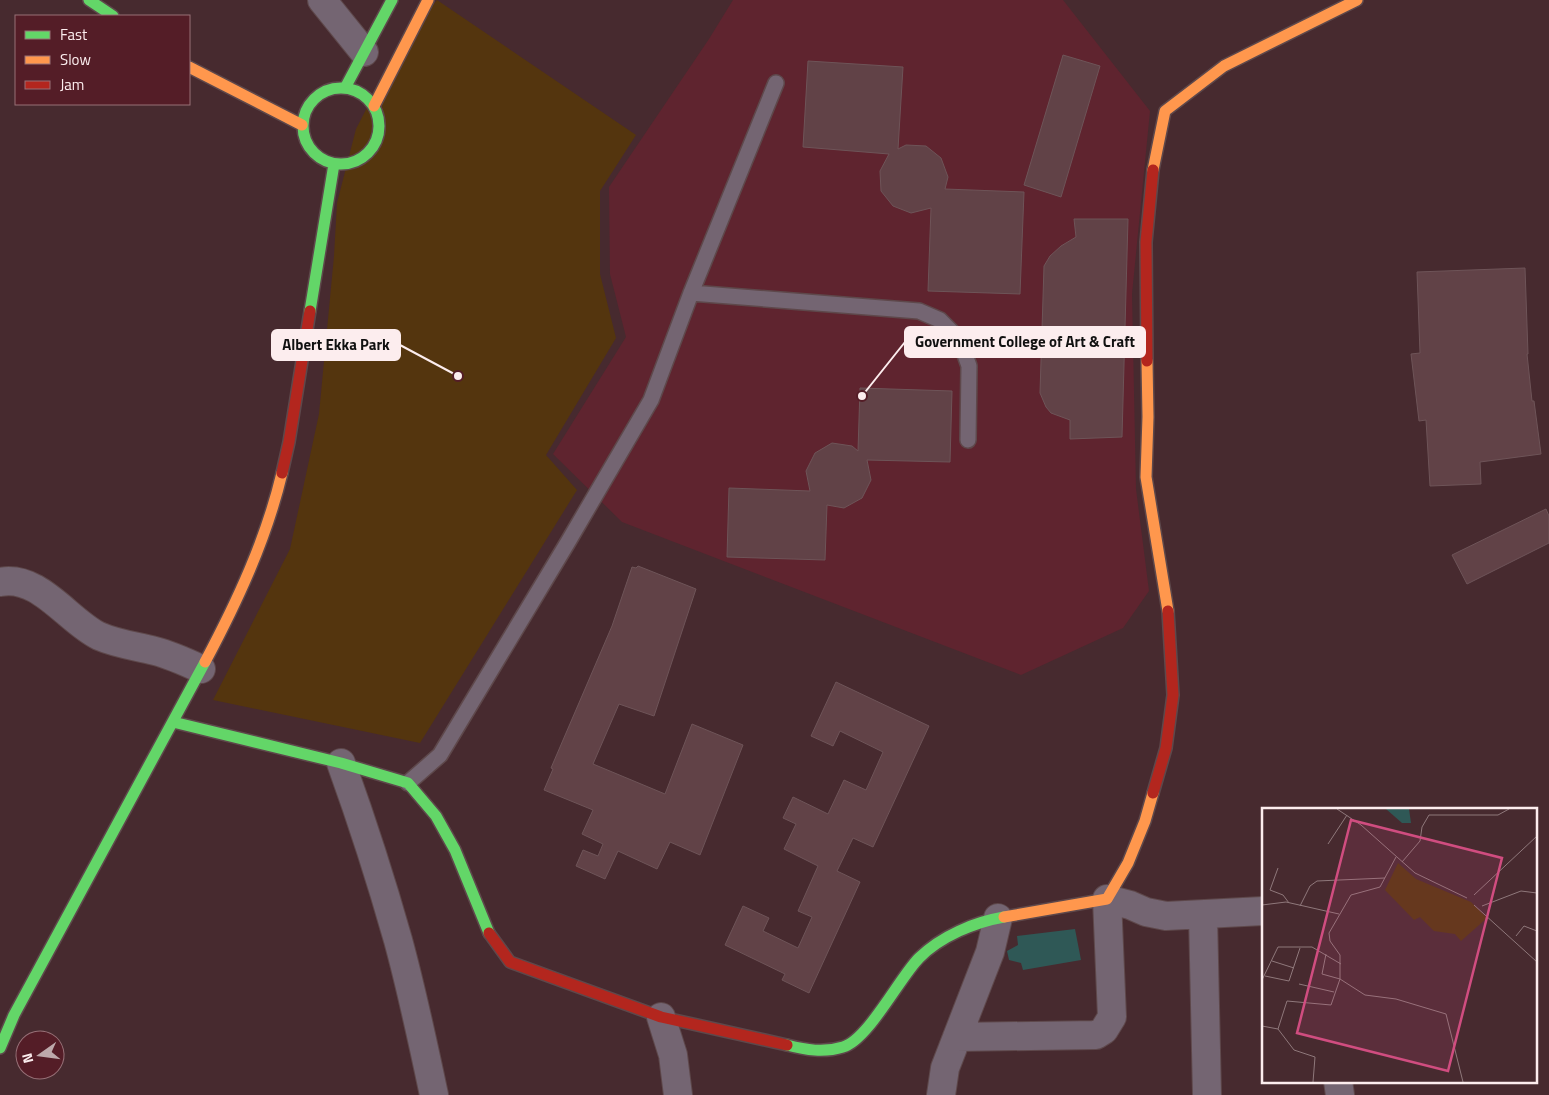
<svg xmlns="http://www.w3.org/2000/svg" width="1549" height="1095" font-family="'Titillium Web',sans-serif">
  <rect width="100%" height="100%" fill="#472a2f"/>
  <path fill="#5f242f" d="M733,0H1063L1150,111L1132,294L1136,489L1149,591L1123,628L1021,675L622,522L553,454L626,337L610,274L609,187L709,39Z"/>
  <path fill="#54350e" d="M437,0L636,135L600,191V274L616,338L546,455L577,490L420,743L213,700L290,549L319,414L334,256L337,203L356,129L392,59Z"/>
  <path fill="#2f5856" d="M1075,929L1081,960L1023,970L1021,963L1009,960L1007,951L1018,945L1017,936Z"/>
  <path fill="#614247" stroke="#6e5458" d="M1063,55L1100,66L1061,197L1024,185Z
    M808,61L903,67L898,149L906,145L926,146L941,158L948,177L945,189L1024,192L1020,294L928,291L931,208L911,213L893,206L881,191L880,171L889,154L803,147Z
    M1074,219H1128L1122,437L1070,439V420L1051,413L1046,407L1040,393L1044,266L1050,256L1061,246L1076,237Z
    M1525,268L1528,354H1527L1532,401H1534L1541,454L1480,462L1481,484L1430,486L1426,420L1419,421L1411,354L1420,353L1417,272Z
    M860,388L952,391L950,462L867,460L871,480L862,498L844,508L827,505L825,560L727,557L729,488L810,491L806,471L815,453L832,443L852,446L858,451Z
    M1546,509L1549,516V543L1467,584L1452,555Z
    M638,566L696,589L654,716L619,704L593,764L665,794L692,724L743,745L700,855L670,842L657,869L618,851L605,879L576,866L583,850L598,856L603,844L582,834L593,810L544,790L553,769L551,768L612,626L632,567L636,568Z
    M836,682L929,726L873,847L853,838L837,871L860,882L809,993L782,980L785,974L725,945L743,906L769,918L763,931L798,948L812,917L798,911L818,866L784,849L796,824L783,818L793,797L828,814L844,780L866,790L883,752L840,731L833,746L811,736Z"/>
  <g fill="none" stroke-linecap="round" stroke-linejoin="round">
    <defs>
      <path id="lane" d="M691,293L919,311L940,320L954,334L962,346L969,366L968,440
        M408,783L440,755L568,542L651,400L691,293L776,83"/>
      <path id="street" d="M322,0L364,52
        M0,582C39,574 68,621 99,636C117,644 136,646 155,651C171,655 186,662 201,669
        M341,763C362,821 381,880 398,940C412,991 423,1043 434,1095
        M1203,915L1207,1095
        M661,1017L673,1055L678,1095
        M957,1037L1096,1035L1104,1030L1112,1017L1107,899L1130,905L1146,912L1166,916L1263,911
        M1338,1081L1340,1095
        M941,1095L945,1068L990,952L998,918"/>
      <path id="fast" d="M89,0L113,16
        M303 126a38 38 0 1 1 76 0a38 38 0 1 1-76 0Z
        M345,88L392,0
        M310,311L334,164
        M173,722L341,763L408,783L436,816L455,850L489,933
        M787,1045C806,1050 824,1053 843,1047C868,1040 900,977 919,958C941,936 975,922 1004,917
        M0,1048L14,1015L205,662"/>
      <path id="slow" d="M189,67L302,125
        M374,106L428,0
        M1153,170L1165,111L1224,66L1357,0
        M1147,361L1148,417L1146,477L1168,611
        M205,662C237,602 266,540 282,473
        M1004,917L1107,899L1128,863L1145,821L1153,793"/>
      <path id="jam" d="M1147,361L1146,242L1153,170
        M282,473L289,442L310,311
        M1153,793L1166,748L1173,695L1168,611
        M489,933L510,962L661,1017L787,1045"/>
    </defs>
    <use href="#lane" stroke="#5e484b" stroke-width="18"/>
    <use href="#street" stroke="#5e484b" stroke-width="30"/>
    <use href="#fast" stroke="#5e484b" stroke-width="14"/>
    <use href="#slow" stroke="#5e484b" stroke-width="14"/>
    <use href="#jam" stroke="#5e484b" stroke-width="14"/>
    <use href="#lane" stroke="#746572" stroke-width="15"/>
    <use href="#street" stroke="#746572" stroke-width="28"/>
    <use href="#fast" stroke="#63d668" stroke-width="11"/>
    <use href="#slow" stroke="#ff974d" stroke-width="11"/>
    <use href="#jam" stroke="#b3261e" stroke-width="11"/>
  </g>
  <g transform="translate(1262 808)">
    <rect width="275" height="275" fill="#472a2f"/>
    <path d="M136,55L154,71L209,94L225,110L199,133L193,126L172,123L158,109L152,112L123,82Z" fill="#54350e"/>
    <path d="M124,1H147L149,15H140Z" fill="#2f5856"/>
    <path fill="none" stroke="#8f787b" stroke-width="1" d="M75,1L99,17L153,65L205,90M66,36L85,7M134,49L118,79L89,87L67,125L68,133L78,147V171L103,187L134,191L184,206L201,274M140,54L158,33L160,19L167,7H236L247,1M16,60L8,82L21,87L27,95M212,87L275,28M0,97L24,94L77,106M212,97L275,154M38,98L48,78L55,73L123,70M220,98L259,83L275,85M254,128L262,118L275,123M10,153L32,160M3,168L27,173L38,140M0,172L16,139H50L79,156M37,176L72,184M0,218L16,221L32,242L53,249L51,274M16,221L25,193L69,197L78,171L60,166L64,146"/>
    <path fill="#d04d80" fill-opacity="0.15" stroke="#d04d80" stroke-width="2.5" d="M89,12L240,50L186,263L35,225Z"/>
    <rect width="275" height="275" fill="none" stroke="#fcedee" stroke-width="2.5"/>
  </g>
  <path fill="none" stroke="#fcedee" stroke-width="2" d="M862 396L905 342M458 376L400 345"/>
  <g fill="#fcedee" stroke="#541d27" stroke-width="2">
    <circle cx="862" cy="396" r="5"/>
    <circle cx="458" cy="376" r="5"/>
  </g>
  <g fill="#fcedee" stroke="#fcedee" stroke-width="2">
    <rect x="905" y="327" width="240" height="30" rx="5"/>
    <rect x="272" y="330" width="128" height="30" rx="5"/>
  </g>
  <g font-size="15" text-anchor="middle" font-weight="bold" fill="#111">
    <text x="1025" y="347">Government College of Art &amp; Craft</text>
    <text x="336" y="350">Albert Ekka Park</text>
  </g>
  <rect x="15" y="15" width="175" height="90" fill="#541d27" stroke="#977077"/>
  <rect x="25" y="31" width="25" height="8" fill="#63d668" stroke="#977077"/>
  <text x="60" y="40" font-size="15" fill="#fcedee">Fast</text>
  <rect x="25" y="56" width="25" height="8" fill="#ff974d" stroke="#977077"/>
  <text x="60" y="65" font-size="15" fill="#fcedee">Slow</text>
  <rect x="25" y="81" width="25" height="8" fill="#b3261e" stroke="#977077"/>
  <text x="60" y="90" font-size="15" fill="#fcedee">Jam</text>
  <g transform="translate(40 1055) rotate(256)"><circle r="24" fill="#541d27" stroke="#977077"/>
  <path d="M0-4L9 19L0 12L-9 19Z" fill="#bda9ab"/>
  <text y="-8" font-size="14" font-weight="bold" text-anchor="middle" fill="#fcedee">N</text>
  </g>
</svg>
